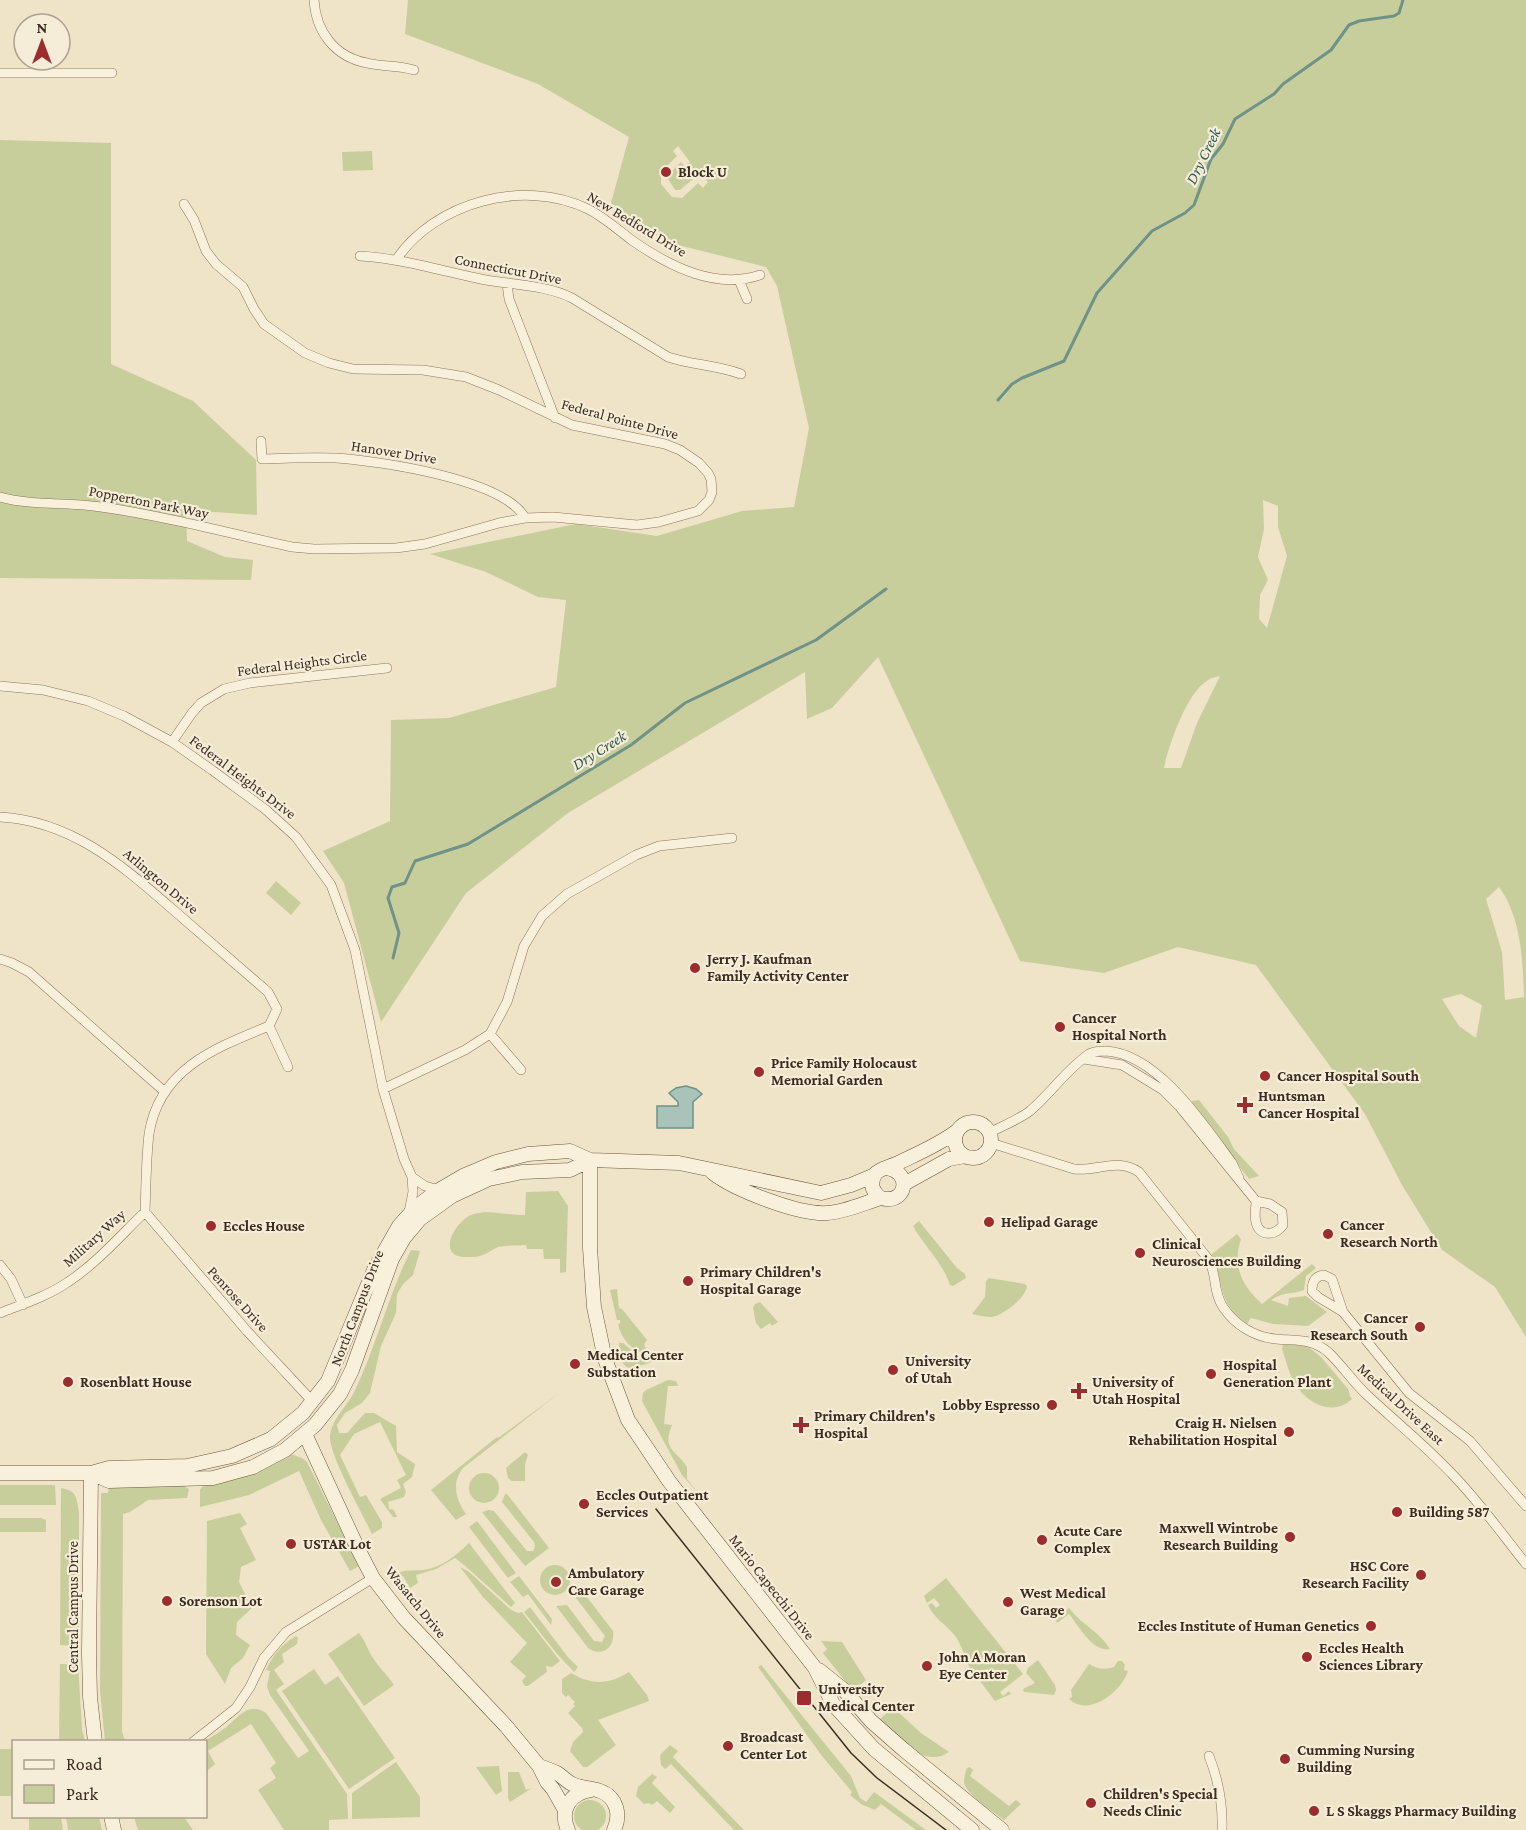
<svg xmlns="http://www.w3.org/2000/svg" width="1526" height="1830" font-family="'Crimson Pro',serif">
  <rect width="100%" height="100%" fill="#efe3c8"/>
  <path fill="#c8ce9b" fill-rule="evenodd" d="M408,0H1526V1337L1495,1287L1442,1250L1402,1185L1365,1114L1256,965L1178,947L1104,973L1020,961L878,657L832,708L807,719L805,672L568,813L466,893L381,1022L344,883L323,851L390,821L391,720L449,718L556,687L566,600L538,597L486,572L430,554L576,524L657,536L742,511L794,507L809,428L777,286L766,267L666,242L611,203L629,137L538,84L405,34ZM678,146L690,162L685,167L681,162L668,175V179L675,190H680L694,178L690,173L695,168L708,182L703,188L698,183L682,198L672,197L661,184V172L677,156L673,151ZM1263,500L1278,506V527L1287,556L1267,628L1259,619L1260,595L1268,580L1258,557L1264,529ZM1220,676L1197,723L1181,768H1164C1168,747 1187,692 1207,681C1210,678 1216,677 1220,676ZM1499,887C1521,917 1523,960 1524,997L1505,1000L1502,952L1486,899ZM1461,994L1482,1005L1476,1038L1459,1026L1442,999Z
    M0,140L111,143V364L193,401L256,460L257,515L215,512L186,513L187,541L225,557L253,560L251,580L0,578Z
    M372,151L373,170L343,171L342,152Z
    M276,881L301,903L291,915L266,893Z
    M1199,1100L1228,1137L1234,1149L1259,1176L1249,1179L1194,1109L1192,1101Z
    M558,1191L568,1206L566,1272L560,1273V1259H544L543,1249H527L526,1245C517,1246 506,1245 498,1247C493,1249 490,1252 485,1254C479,1258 469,1257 462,1257C436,1254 457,1218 474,1214C491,1209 508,1216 525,1215L526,1192Z
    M919,1221L957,1268L965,1274L966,1278L953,1286L950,1285C943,1263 924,1246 913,1226Z
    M1237,1234L1241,1239C1232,1266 1242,1286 1262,1304L1312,1264L1316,1268L1306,1276L1304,1290C1290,1295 1285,1291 1271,1300L1288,1306L1289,1298L1306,1296L1327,1312L1308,1326L1273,1324L1251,1318L1247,1324C1215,1301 1226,1283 1211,1255Z
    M411,1250L420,1251L413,1275L403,1284L397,1294L396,1313L381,1346L370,1393L362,1403L345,1413L337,1425L339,1433H347L365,1413H374L396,1426L397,1452L415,1464L412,1477L403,1484L406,1492L404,1497L388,1502L389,1509L394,1510L397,1517H393L380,1499L401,1488L397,1480L406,1475L380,1422L354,1434L340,1455L360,1497L366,1495L382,1522V1528L372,1534C363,1515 330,1456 330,1438C330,1420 348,1406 355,1390C377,1345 388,1295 411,1250Z
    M989,1278L1025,1284L1027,1286C1026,1298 1003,1315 992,1317C985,1317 978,1315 972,1314L985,1297L986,1281Z
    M617,1289L619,1308L622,1309L647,1340L644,1344L648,1355C632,1351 621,1339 618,1324L620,1323V1320H617L610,1290Z
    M760,1302L778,1322L772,1326L770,1323L761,1329L756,1323L753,1308L755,1304Z
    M619,1343H623L635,1353L654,1361C629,1370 621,1375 619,1343Z
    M1289,1344L1307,1346L1321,1357L1348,1389L1350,1396L1352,1399C1334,1416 1308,1405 1296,1385C1289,1375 1286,1360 1282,1349L1283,1345Z
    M668,1380L676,1381L678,1386H668L664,1424L672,1425C662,1450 675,1449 687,1467V1479L698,1493L682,1475L642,1401L643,1393L646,1390Z
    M558,1394L463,1468C451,1483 456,1500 466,1514L456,1520L431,1490L497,1437L498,1438Z
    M525,1452L528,1455L525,1464V1481H512L508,1478L506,1468Z
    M291,1454L302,1458L307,1462L359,1566L350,1571L321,1520L299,1471L249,1495L200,1507V1490L204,1484Z
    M469 1488a15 15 0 1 1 30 0a15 15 0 1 1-30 0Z
    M0,1485H55L56,1505H0Z
    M184,1486L189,1489L187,1498L148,1500L130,1512L123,1514L122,1731L125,1741H105L100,1691L101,1493H108L109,1487Z
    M61,1488C77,1491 76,1496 79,1512V1644L75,1646L60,1645Z
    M505,1494H507L549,1548L525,1566L482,1512L489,1510L494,1511L527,1551H533L535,1546L534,1542L502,1502Z
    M240,1513L247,1524L240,1528L256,1560L241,1567L239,1582L252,1608L237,1622L236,1635L250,1645L243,1658L231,1668L225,1684L206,1654L207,1521Z
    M0,1518H41L46,1520V1532H0Z
    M477,1521L516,1573L508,1578L469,1527Z
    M469,1543L515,1603L511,1607L463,1564L455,1558L436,1569L416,1575L418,1583L410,1588L403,1576L399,1579L395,1574C404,1569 413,1571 424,1570C443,1567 455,1556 469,1543Z
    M540 1580a15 15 0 1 1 30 0a15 15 0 1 1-30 0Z
    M460,1567L468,1571L511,1610L518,1613L522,1612L560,1661L552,1667L546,1666L547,1672L528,1686H525L522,1681L526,1676L510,1662L527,1643L483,1597Z
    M519,1576L552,1619L551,1625L528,1594L523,1597L510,1582Z
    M946,1578L1023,1674L1000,1692L1003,1696L1009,1691L1011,1694L995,1701L977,1677L987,1672L994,1681L998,1677L993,1670L990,1672L988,1669L974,1675C966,1664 964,1649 956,1637C946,1624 935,1620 928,1605L932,1603L936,1608L940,1605L934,1598L927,1603L924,1596Z
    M580,1588L613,1631C615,1647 603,1658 588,1648L556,1606L567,1605L594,1641L602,1642L605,1636L576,1598Z
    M530,1607L567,1656L578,1667L574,1672L557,1654L524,1612Z
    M1069,1608C1082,1625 1100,1632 1110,1649C1093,1653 1079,1626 1069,1614L1057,1623L1055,1619Z
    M359,1633C366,1642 367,1649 373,1658C379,1668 388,1675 394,1685L364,1706L328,1654Z
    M296,1636L298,1638L297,1644L282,1654L284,1662L274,1670L284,1684L276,1690L347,1794L348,1819L329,1820V1830H284L258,1790L276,1778L270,1768L276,1763L251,1724L208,1751L215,1764L208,1770L206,1768L205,1741C212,1737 219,1732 225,1728C239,1717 248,1701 266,1713L298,1758L309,1751L270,1695L267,1686L270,1671L266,1670C273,1655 282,1644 296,1636Z
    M821,1641L842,1642L866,1680L853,1691L823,1653L827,1649Z
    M1038,1660L1055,1685L1056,1690L1054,1695L1024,1692L1023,1689L1035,1683L1026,1673L1028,1668Z
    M1118,1661H1122L1125,1665L1124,1670L1128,1671C1122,1691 1089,1718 1069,1699L1072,1697L1071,1690L1089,1664C1096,1669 1106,1670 1114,1667Z
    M60,1664H78L82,1729L85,1741H59Z
    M761,1665L851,1776L860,1798L866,1802L874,1792L926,1830H916L881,1804L875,1810L861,1804L850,1795L852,1792L822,1756L758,1667Z
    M314,1669L325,1685L338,1676L395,1758L349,1789L282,1691Z
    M629,1672L647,1695L649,1701L598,1720L616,1745L587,1767H583L570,1751L573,1742L583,1732L582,1728L568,1713L575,1706L573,1704L575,1702L568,1695L566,1697L562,1693V1679L571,1673C591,1685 609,1685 629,1672Z
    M890,1710L892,1712L896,1710L921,1733L949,1752C923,1770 897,1736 879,1720Z
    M670,1745L678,1751L673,1757L744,1830H734L671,1764L665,1769L661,1765L660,1755Z
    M0,1749H13V1796H0Z
    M396,1762L420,1797V1817L352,1819V1793Z
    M499,1766L502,1791L496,1795L476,1767Z
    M970,1767L973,1770L970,1776L1009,1806L1016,1800L1021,1804L1004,1820C995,1813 967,1795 964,1783C964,1778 965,1773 967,1768Z
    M508,1772H519L526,1790L532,1788L510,1802L508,1798Z
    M652,1774L657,1777L652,1783L675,1807L670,1813L657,1801L652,1805L649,1803L644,1804L636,1796L638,1787Z
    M574 1816a16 16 0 1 1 32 0a16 16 0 1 1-32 0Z
    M29,1817H61L63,1830H29Z
    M66,1817H99L102,1830H68Z
    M134,1817H184L193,1830H138Z"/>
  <path fill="#a9c3bb" stroke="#6f9289" stroke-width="1.5" d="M686,1086L696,1089L702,1094L693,1102V1128H657V1106H678V1102L669,1093L676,1088Z"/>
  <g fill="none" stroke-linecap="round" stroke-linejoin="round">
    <path stroke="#6f9289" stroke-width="3" d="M998,400L1012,384L1022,378L1064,361L1097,293L1152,231L1185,213L1194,205L1211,159L1223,144L1235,119L1274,94L1283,84L1331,50L1349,25L1359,21L1394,16L1399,13L1403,0
      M393,958L399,933L388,898L392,887L405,883L415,861L468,844L631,745L685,703L816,640L886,589"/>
    <defs>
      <path id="street" d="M314,0C316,32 335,57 367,63C383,67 398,65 414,70
        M0,73H112
        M360,256C401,258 445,272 486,280C514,285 546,285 572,298L668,357C692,365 717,365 741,374
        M396,260C435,202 524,178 588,209C604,217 618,230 633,241C669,266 715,290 760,275
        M739,280L747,299
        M507,284L509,299L555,418
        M261,441L262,459C287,458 311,457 336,458C379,461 504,479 525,518
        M0,497C33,506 68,502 101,507C165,516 229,533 292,547L314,549L396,548L425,544L499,523L525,518L553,517L637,525L659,522L698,511L709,500L712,492L711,479L708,473L699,463L680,450L665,444L572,425L499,390L466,377L423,370L353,369L329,363L305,353L264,324L254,309L243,287L216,264L206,251L194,220L184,204
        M0,686L43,690L88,701L124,716L172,742L212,770L265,809L296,837L331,885L355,950L383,1089L404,1159L412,1177L413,1192L409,1212
        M172,742L192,713L201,703L224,689L250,683L387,668
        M0,817C74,821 125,868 178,914C208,940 238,966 268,992L277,1009L269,1026
        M0,959L12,963L29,972L165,1092
        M269,1026L288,1067
        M490,1034L521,1070
        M1084,1059L1122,1065L1163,1090L1179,1106L1256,1201C1256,1208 1254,1216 1256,1222C1259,1237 1275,1236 1283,1225L1282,1212L1270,1204L1256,1201
        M383,1089L465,1050L490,1034L507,1002L524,946L542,916L567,894L636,855L659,846L732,838
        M989,1133C1002,1126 1018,1120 1030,1111C1051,1093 1066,1070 1089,1054C1093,1051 1100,1051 1106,1051C1158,1054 1204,1125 1232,1163L1239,1178
        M991,1143L1074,1169C1097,1172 1117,1157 1139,1172L1209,1260C1217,1275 1213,1292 1223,1307C1235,1325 1254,1337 1276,1339C1295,1341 1312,1338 1328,1352C1342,1365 1353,1382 1367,1395C1396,1422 1427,1447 1454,1476C1480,1503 1502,1534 1526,1564
        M412,1177L425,1186L439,1190
        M145,1212L247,1331L313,1402
        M0,1265L11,1279L23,1305
        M1343,1312L1332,1279L1324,1275C1315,1276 1312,1282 1312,1291L1318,1297L1343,1312L1409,1393L1470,1441L1526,1506
        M0,1313C23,1304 48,1296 68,1282C97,1263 120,1236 145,1212C146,1187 146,1160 149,1134C159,1069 215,1048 269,1026
        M193,1742L236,1708L250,1687L264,1658L286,1632L373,1578
        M1209,1756C1218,1779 1223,1805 1222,1830"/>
      <path id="secondary" d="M955 1140a18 18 0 1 1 36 0a18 18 0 1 1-36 0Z
        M590,1160V1248L594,1307L605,1359L628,1420L669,1481L815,1668L833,1704L874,1749L972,1830
        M887,1168C911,1172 907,1201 886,1199C881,1199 877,1196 875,1192C871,1187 872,1180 875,1174C880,1168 893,1166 900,1162C919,1153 940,1144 957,1131
        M713,1173C735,1190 799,1215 827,1213C845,1212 864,1203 881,1198
        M904,1184L949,1159L965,1156
        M305,1434L358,1549L373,1578L404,1618L506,1726L539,1766L547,1782L553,1789L565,1810
        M0,1473H91L109,1468L187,1466L232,1456L271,1439L303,1413L328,1381L374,1270L399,1226L416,1207L439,1190L463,1176L496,1162L528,1154L570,1151L590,1160L679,1163L821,1193L851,1185L875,1175
        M91,1473L109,1481L213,1478L253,1467L285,1450L315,1425L340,1394L352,1370L392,1259L404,1238L420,1219L452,1196L489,1179L522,1172L570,1170L590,1160
        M91,1473L89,1653L90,1697L95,1742
        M819,1670L844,1690L871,1721L904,1750L1002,1830
        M539,1766C545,1768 551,1770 557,1773C562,1776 566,1781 572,1784C581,1788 591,1788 600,1791C617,1797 621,1815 614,1830
        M111,1816L114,1830
        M568,1830C559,1810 570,1793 591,1790"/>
    </defs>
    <use href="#street" stroke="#8c755c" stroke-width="10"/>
    <use href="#secondary" stroke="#6e563f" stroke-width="15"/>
    <use href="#street" stroke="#f9f0dc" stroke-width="9"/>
    <use href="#secondary" stroke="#f9f0dc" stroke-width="14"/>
    <path stroke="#3c2d20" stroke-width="1.5" d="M656,1509L851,1753L877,1778L946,1830"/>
  </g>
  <g fill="#9c2c2d" stroke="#f6edd8" stroke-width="2">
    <circle cx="666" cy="172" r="6"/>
    <circle cx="695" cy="968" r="6"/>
    <circle cx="1060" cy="1027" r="6"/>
    <circle cx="759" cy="1072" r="6"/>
    <circle cx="1265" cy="1076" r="6"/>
    <path d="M1242 1096h6v6h6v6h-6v6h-6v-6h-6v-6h6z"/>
    <circle cx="989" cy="1222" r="6"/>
    <circle cx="211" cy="1226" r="6"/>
    <circle cx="1328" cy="1234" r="6"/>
    <circle cx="1140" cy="1253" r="6"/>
    <circle cx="688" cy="1281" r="6"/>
    <circle cx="1420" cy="1327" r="6"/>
    <circle cx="575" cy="1364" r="6"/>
    <circle cx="893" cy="1370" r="6"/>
    <circle cx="1211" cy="1374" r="6"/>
    <circle cx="68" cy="1382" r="6"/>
    <path d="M1076 1382h6v6h6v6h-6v6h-6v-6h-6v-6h6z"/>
    <circle cx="1052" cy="1405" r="6"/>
    <path d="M798 1416h6v6h6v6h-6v6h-6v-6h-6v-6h6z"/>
    <circle cx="1289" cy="1432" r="6"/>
    <circle cx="584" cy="1504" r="6"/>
    <circle cx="1397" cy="1512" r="6"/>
    <circle cx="1290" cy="1537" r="6"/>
    <circle cx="1042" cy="1540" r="6"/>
    <circle cx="291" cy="1544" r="6"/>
    <circle cx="1421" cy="1575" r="6"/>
    <circle cx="556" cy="1582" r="6"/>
    <circle cx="167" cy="1601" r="6"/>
    <circle cx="1008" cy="1602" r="6"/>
    <circle cx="1371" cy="1626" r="6"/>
    <circle cx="1307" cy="1657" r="6"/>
    <circle cx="927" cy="1666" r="6"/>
    <rect x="796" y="1690" width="16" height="16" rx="3"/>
    <circle cx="728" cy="1746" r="6"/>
    <circle cx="1285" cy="1759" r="6"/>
    <circle cx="1091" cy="1803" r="6"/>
    <circle cx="1314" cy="1811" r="6"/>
  </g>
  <g text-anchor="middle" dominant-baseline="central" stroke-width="4.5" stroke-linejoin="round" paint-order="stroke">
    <g font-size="15" font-weight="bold" fill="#3c2d20" stroke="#f6edd8" text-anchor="start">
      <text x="678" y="172">Block U</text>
      <text x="707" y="959">Jerry J. Kaufman<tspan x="707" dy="17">Family Activity Center</tspan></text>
      <text x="1072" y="1018">Cancer<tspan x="1072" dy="17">Hospital North</tspan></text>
      <text x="771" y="1063">Price Family Holocaust<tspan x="771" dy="17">Memorial Garden</tspan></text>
      <text x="1277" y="1076">Cancer Hospital South</text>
      <text x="1258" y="1096">Huntsman<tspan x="1258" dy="17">Cancer Hospital</tspan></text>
      <text x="1001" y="1222">Helipad Garage</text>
      <text x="1340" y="1225">Cancer<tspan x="1340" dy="17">Research North</tspan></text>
      <text x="223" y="1226">Eccles House</text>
      <text x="1152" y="1244">Clinical<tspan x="1152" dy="17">Neurosciences Building</tspan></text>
      <text x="700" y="1272">Primary Children's<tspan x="700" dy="17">Hospital Garage</tspan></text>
      <text x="1408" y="1318" text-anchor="end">Cancer<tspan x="1408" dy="17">Research South</tspan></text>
      <text x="587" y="1355">Medical Center<tspan x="587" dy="17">Substation</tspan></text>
      <text x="905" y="1361">University<tspan x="905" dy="17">of Utah</tspan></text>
      <text x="1223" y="1365">Hospital<tspan x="1223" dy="17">Generation Plant</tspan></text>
      <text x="80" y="1382">Rosenblatt House</text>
      <text x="1092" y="1382">University of<tspan x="1092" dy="17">Utah Hospital</tspan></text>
      <text x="1040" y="1405" text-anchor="end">Lobby Espresso</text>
      <text x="814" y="1416">Primary Children's<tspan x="814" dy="17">Hospital</tspan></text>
      <text x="1277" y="1423" text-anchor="end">Craig H. Nielsen<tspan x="1277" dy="17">Rehabilitation Hospital</tspan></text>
      <text x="596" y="1495">Eccles Outpatient<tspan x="596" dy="17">Services</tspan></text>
      <text x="1409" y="1512">Building 587</text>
      <text x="1278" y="1528" text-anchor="end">Maxwell Wintrobe<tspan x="1278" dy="17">Research Building</tspan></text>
      <text x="1054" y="1531">Acute Care<tspan x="1054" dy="17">Complex</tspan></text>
      <text x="303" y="1544">USTAR Lot</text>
      <text x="1409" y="1566" text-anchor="end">HSC Core<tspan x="1409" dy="17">Research Facility</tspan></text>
      <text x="568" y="1573">Ambulatory<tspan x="568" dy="17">Care Garage</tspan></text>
      <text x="1020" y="1593">West Medical<tspan x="1020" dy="17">Garage</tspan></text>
      <text x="179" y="1601">Sorenson Lot</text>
      <text x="1359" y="1626" text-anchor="end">Eccles Institute of Human Genetics</text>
      <text x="1319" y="1648">Eccles Health<tspan x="1319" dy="17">Sciences Library</tspan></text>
      <text x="939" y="1657">John A Moran<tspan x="939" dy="17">Eye Center</tspan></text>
      <text x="818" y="1689">University<tspan x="818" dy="17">Medical Center</tspan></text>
      <text x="740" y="1737">Broadcast<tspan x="740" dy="17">Center Lot</tspan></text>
      <text x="1297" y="1750">Cumming Nursing<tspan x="1297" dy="17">Building</tspan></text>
      <text x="1103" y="1794">Children's Special<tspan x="1103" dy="17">Needs Clinic</tspan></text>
      <text x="1326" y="1811">L S Skaggs Pharmacy Building</text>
    </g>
    <g font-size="15" fill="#3c2d20" stroke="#f6edd8">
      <text transform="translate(637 224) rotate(31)">New Bedford Drive</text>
      <text transform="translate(508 269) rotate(11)">Connecticut Drive</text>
      <text transform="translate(620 419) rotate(15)">Federal Pointe Drive</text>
      <text transform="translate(394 452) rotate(9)">Hanover Drive</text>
      <text transform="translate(149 502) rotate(11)">Popperton Park Way</text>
      <text transform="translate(302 663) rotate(-7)">Federal Heights Circle</text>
      <text transform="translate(243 777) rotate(37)">Federal Heights Drive</text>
      <text transform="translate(161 881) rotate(40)">Arlington Drive</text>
      <text transform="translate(94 1238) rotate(-42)">Military Way</text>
      <text transform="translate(238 1299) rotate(48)">Penrose Drive</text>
      <text transform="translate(357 1308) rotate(-69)">North Campus Drive</text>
      <text transform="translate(1401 1404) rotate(43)">Medical Drive East</text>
      <text transform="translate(772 1587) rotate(52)">Mario Capecchi Drive</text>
      <text transform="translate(416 1602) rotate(51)">Wasatch Drive</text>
      <text transform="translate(73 1607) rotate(-90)">Central Campus Drive</text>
    </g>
    <g font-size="16" font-style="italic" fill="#2f5c59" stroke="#f6edd8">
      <text transform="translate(1203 156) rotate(-64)">Dry Creek</text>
      <text transform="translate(599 750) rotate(-32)">Dry Creek</text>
    </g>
  </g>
  <rect x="12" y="1740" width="195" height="78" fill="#f6edd8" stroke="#aca08e" stroke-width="1.5"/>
  <rect x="24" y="1760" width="30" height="9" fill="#f9f0dc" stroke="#aca08e" stroke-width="1.5"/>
  <text x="66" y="1770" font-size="18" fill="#3c2d20">Road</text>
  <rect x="24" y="1785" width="30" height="18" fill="#c8ce9b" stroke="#aca08e" stroke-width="1.5"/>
  <text x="66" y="1800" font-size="18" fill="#3c2d20">Park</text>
  <g transform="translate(42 42)"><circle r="28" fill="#f6edd8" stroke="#aca08e" stroke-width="1.5"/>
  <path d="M0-4.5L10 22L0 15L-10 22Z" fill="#9c2c2d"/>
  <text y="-9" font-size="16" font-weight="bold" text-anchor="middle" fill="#3c2d20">N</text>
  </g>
</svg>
